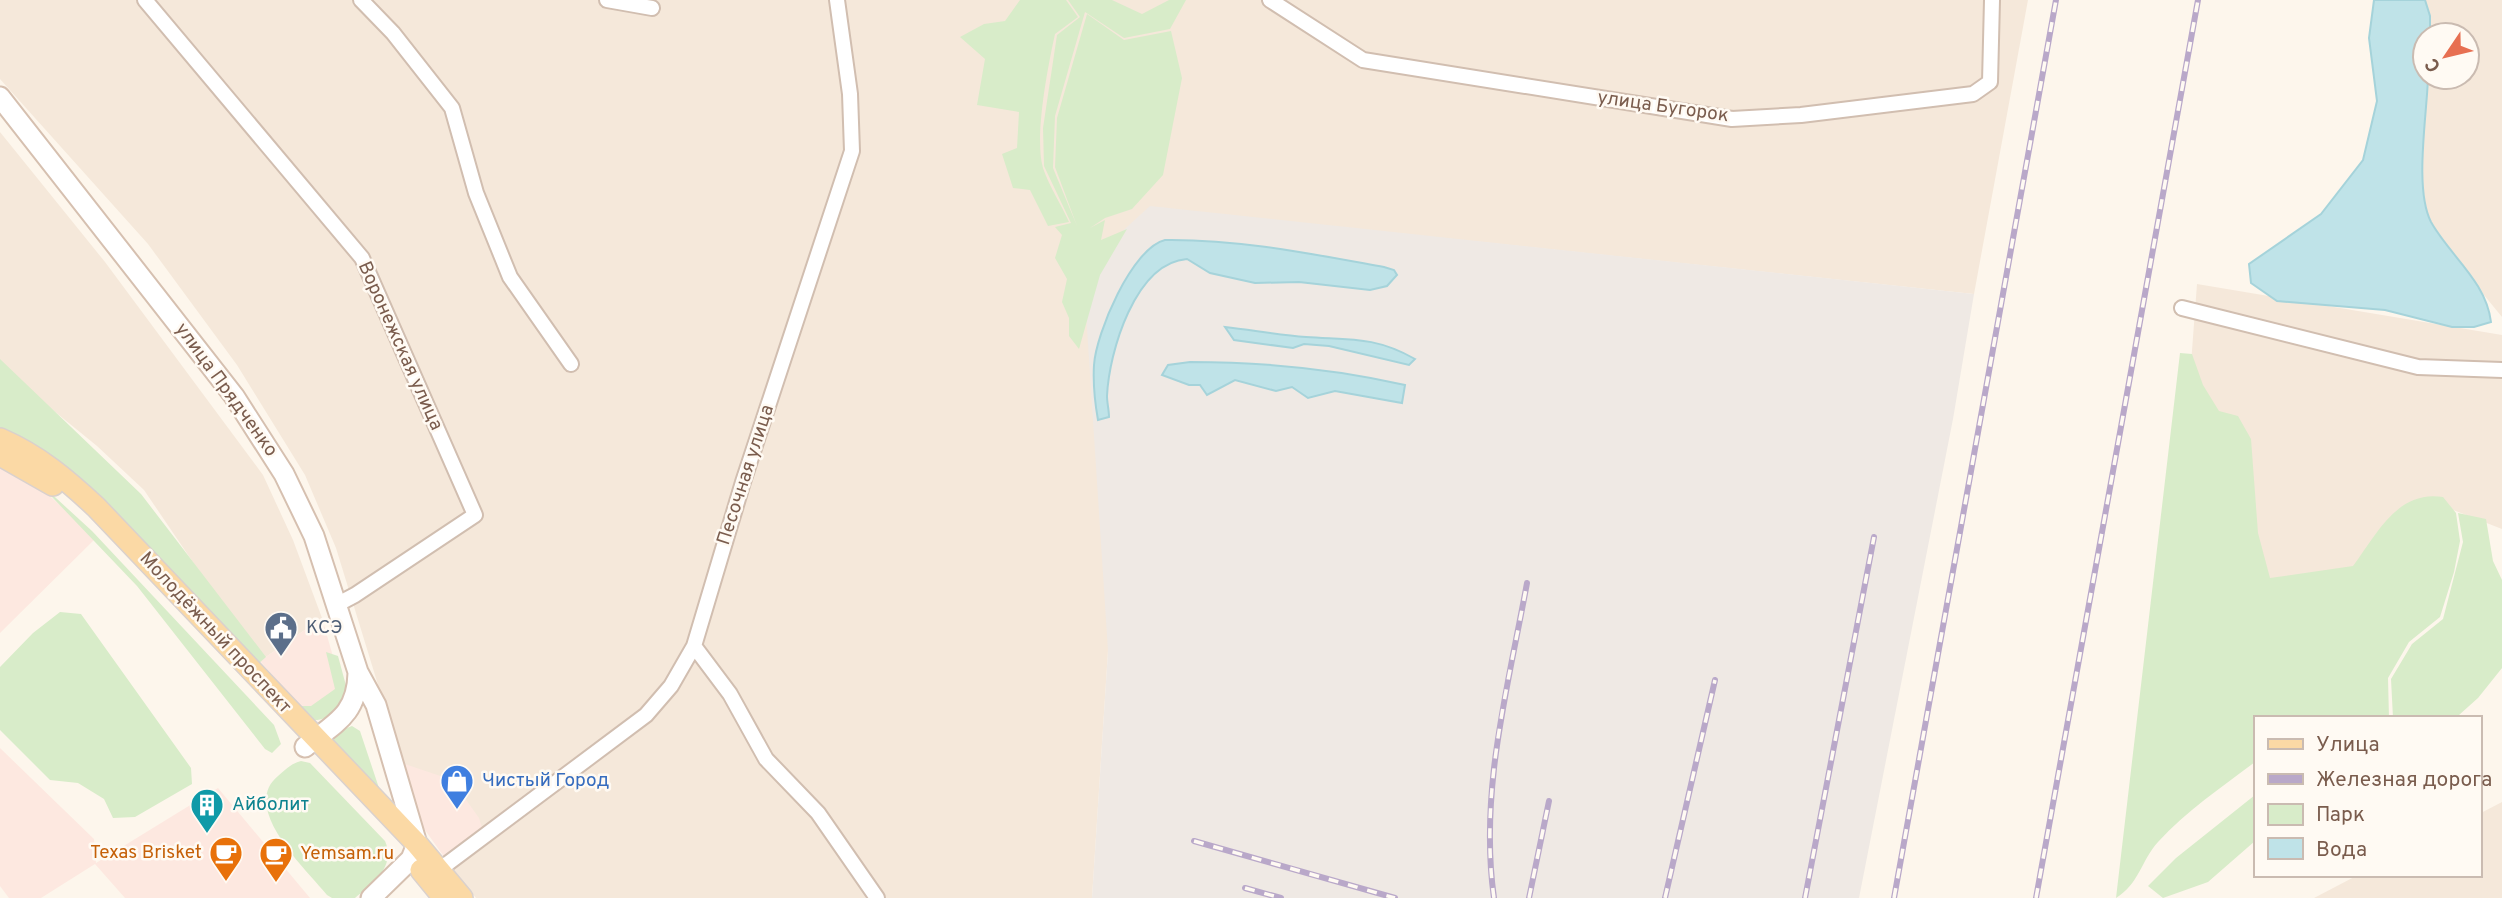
<svg xmlns="http://www.w3.org/2000/svg" width="2502" height="898" font-family="Overpass,sans-serif">
  <rect width="100%" height="100%" fill="#fdf6ec"/>
  <path fill="#f5e8da" fill-rule="evenodd" d="M0,0H2028L1974,294L1150,207L1108,651L1092,898H476L447,861L402,763L336,548L305,475L237,365L148,244L0,79Z
    M2411,0H2502V317L2412,207ZM2425,35H2467V77H2425Z
    M0,132L105,262L263,475L293,540L322,618L260,661L144,490L97,446L0,367Z
    M2197,284L2502,335V529L2425,499L2346,585L2270,587L2187,417Z
    M2502,802V898H2314L2358,875H2479V814Z"/>
  <path fill="#fde8e0" d="M0,465L29,477L96,538L0,633Z
    M322,618L342,688L332,699L303,710L260,661Z
    M0,748L94,839L96,863L218,788L310,898H125L95,864L41,898H9L0,886Z
    M402,763L452,780L479,818L483,831L447,861L420,823Z"/>
  <path fill="#efe9e4" d="M1150,206L1974,294L1953,419L1859,898H1092L1108,651L1083,267Z"/>
  <path fill="#d8ecc9" d="M1020,0H1066L1078,17L1055,34C1048,66 1034,137 1043,168C1049,186 1061,204 1069,222L1048,226L1030,190L1013,188L1002,154L1017,148L1019,112L977,105L985,59L960,37L984,24L1005,21Z
    M1068,0H1112L1142,14L1169,0H1186L1170,29L1124,38L1085,12L1055,116L1053,168L1077,226L1055,167L1057,118L1087,14L1124,40L1171,31L1182,78L1163,175L1132,209L1105,218L1090,228L1105,220L1101,240L1127,229L1100,275L1079,349L1069,336V318L1062,302L1067,279L1055,258L1062,235L1055,227L1071,223L1044,166L1043,128L1057,35L1080,17Z
    M2180,353L2192,354L2203,385L2219,411L2238,416L2251,439L2258,533L2270,578L2353,566C2377,534 2397,490 2443,497L2456,513L2460,541L2454,572L2440,617L2409,642L2388,678L2389,718H2255V762C2222,787 2186,811 2158,842C2141,861 2139,884 2116,898Z
    M0,359L141,494L266,657L257,665L84,483L32,444L0,429Z
    M32,476L92,531L274,725L281,744L272,753L265,749L137,586Z
    M2458,513L2486,519L2493,561L2502,580V668L2478,698L2459,715L2393,718L2391,679L2412,644L2443,619L2463,542Z
    M60,612L81,614L191,768L192,784L135,817L113,818L104,799L78,783L50,780L0,730V667L33,633Z
    M326,652L338,656L348,693C345,708 328,721 313,720L297,706H311L335,689Z
    M352,726L360,731L379,788H374L336,748L333,739L337,732Z
    M301,761L310,763L385,841C396,866 374,883 355,898H332L327,895C307,870 239,808 278,776C285,770 292,763 301,761Z
    M2255,795V841L2208,882L2163,898L2148,886L2176,858Z"/>
  <path fill="#bfe3e8" stroke="#a5d3da" stroke-width="2" d="M2374,0H2425L2430,16V35H2425V77H2428C2427,115 2414,189 2431,222C2450,256 2486,281 2491,322L2474,327H2452L2385,310L2277,301L2251,283L2249,264L2321,214L2363,160L2377,101L2369,38Z
    M1165,240C1238,239 1312,254 1384,267L1394,270L1397,275L1387,286L1370,290L1299,282L1255,283L1210,273L1187,259C1135,263 1109,352 1107,396C1107,403 1109,410 1109,417L1098,420C1095,403 1093,382 1094,365C1096,333 1132,248 1165,240Z
    M1225,327C1252,330 1279,335 1306,337C1349,340 1375,336 1415,359L1409,365L1329,346L1304,344L1293,348L1234,340Z
    M1190,362C1261,362 1335,369 1405,385L1402,403L1335,391L1308,398L1292,387L1276,391L1235,380L1207,395L1200,385H1189L1162,375L1168,365Z"/>
  <g fill="none" stroke-linecap="round" stroke-linejoin="round">
    <defs>
      <path id="street" d="M145,0L362,258L475,515L355,595L338,604
        M361,0L393,33L452,108L476,193L510,277L571,364
        M607,0L652,8
        M837,0L850,94L852,151L743,482L694,646L730,694L766,759L818,813L877,898
        M1270,0L1363,60L1732,119L1801,115L1973,94L1990,82L1992,0
        M2182,308L2418,367L2502,370
        M431,867L439,870L646,715L671,686L694,646"/>
      <path id="secondary" d="M0,97L234,396L284,474L314,536L358,672L376,705L417,844L411,859L371,898
        M305,747C335,723 357,715 358,673"/>
      <path id="primary" d="M0,439C39,456 66,479 96,507L417,844L462,898
        M0,455L53,485
        M421,870L444,898"/>
    </defs>
    <use href="#street" stroke="#d1beb0" stroke-width="18"/>
    <use href="#secondary" stroke="#d6c0b0" stroke-width="23"/>
    <use href="#primary" stroke="#dad1cd" stroke-width="24"/>
    <use href="#street" stroke="#fff" stroke-width="14"/>
    <use href="#secondary" stroke="#fff" stroke-width="19"/>
    <use href="#primary" stroke="#fbd9a5" stroke-width="21"/>
    <defs>
      <path id="rail" d="M1194,841L1395,898
        M1245,888L1281,898
        M1494,898C1479,792 1508,687 1527,583
        M1529,898L1549,801
        M1665,898L1715,680
        M1805,898L1874,537
        M1894,898L2056,0
        M2036,898L2198,0"/>
    </defs>
    <use href="#rail" stroke="#b9a8c9" stroke-width="6"/>
    <use href="#rail" stroke="#fffaf3" stroke-width="3.5" stroke-dasharray="10" stroke-linecap="butt"/>
  </g>
  <defs>
    <symbol id="civic-pin" viewBox="-11 -11 22 30"><path d="M0 17L-7.5 6A9.5 9.5 0 1 1 7.5 6Z" fill="#5c6f8a" stroke="#fffaf3"/><path d="M-.6-6.5H3V-4.5H.6V-3L4-1V1h2V6H-6V1h2V-1L-.6-3ZM-1.2 2.5V6h2.4V2.5Z" fill="#fff"/></symbol>
    <symbol id="shop-pin" viewBox="-11 -11 22 30"><path d="M0 17L-7.5 6A9.5 9.5 0 1 1 7.5 6Z" fill="#3f7fe0" stroke="#fffaf3"/><path d="M-5-2.5h2.3a2.7 3.5 0 0 1 5.4 0H5L5.5 6h-11ZM-1.5-2.5h3a1.5 2.3 0 0 0-3 0Z" fill="#fff"/></symbol>
    <symbol id="building-pin" viewBox="-11 -11 22 30"><path d="M0 17L-7.5 6A9.5 9.5 0 1 1 7.5 6Z" fill="#0f9aa8" stroke="#fffaf3"/><path d="M-4-6H4V6H1V3H-1V6H-4ZM-2.5-4.3h1.7v1.8h-1.7ZM.8-4.3h1.7v1.8H.8ZM-2.5-1h1.7V.8h-1.7ZM.8-1h1.7V.8H.8Z" fill="#fff"/></symbol>
    <symbol id="cafe-pin" viewBox="-11 -11 22 30"><path d="M0 17L-7.5 6A9.5 9.5 0 1 1 7.5 6Z" fill="#e8710a" stroke="#fffaf3"/><path d="M-5.5-4.5H6V0H3Q3 3.5 0 3.5H-2.5Q-5.5 3.5-5.5 0ZM3-3.2v2h1.7v-2ZM-6 4.5H4V6H-6Z" fill="#fff"/></symbol>
  </defs>
  <g fill-rule="evenodd">
    <use href="#civic-pin" x="262" y="609" width="38" height="52"/>
    <use href="#shop-pin" x="438" y="762" width="38" height="52"/>
    <use href="#building-pin" x="188" y="786" width="38" height="52"/>
    <use href="#cafe-pin" x="207" y="834" width="38" height="52"/>
    <use href="#cafe-pin" x="257" y="835" width="38" height="52"/>
  </g>
  <g text-anchor="middle" dominant-baseline="central" stroke-width="5" stroke-linejoin="round" paint-order="stroke">
    <g font-size="19" fill="#7a5c4d" stroke="#fffaf3">
      <text transform="translate(1663 107) rotate(8)">улица Бугорок</text>
      <text transform="translate(400 346) rotate(66)">Воронежская улица</text>
      <text transform="translate(226 390) rotate(54)">улица Прядченко</text>
      <text transform="translate(746 475) rotate(-72)">Песочная улица</text>
      <text transform="translate(215 633) rotate(47)">Молодёжный проспект</text>
    </g>
    <g font-size="19" fill="#4e5e75" stroke="#fffaf3" text-anchor="start">
      <text x="306" y="628">КСЭ</text>
    </g>
    <g font-size="19" fill="#366cbe" stroke="#fffaf3" text-anchor="start">
      <text x="482" y="781">Чистый Город</text>
    </g>
    <g font-size="19" fill="#0d838f" stroke="#fffaf3" text-anchor="start">
      <text x="232" y="805">Айболит</text>
    </g>
    <g font-size="19" fill="#c56008" stroke="#fffaf3" text-anchor="end">
      <text x="202" y="853">Texas Brisket</text>
      <text x="300" y="854" text-anchor="start">Yemsam.ru</text>
    </g>
  </g>
  <rect x="2254" y="716" width="228" height="161" fill="#fffaf3" stroke="#cabbb1" stroke-width="2"/>
  <rect x="2268" y="739" width="35" height="10" fill="#fbd9a5" stroke="#cabbb1" stroke-width="2"/>
  <text x="2316" y="751" font-size="21" fill="#7a5c4d">Улица</text>
  <rect x="2268" y="774" width="35" height="10" fill="#b9a8c9" stroke="#cabbb1" stroke-width="2"/>
  <text x="2316" y="786" font-size="21" fill="#7a5c4d">Железная дорога</text>
  <rect x="2268" y="804" width="35" height="21" fill="#d8ecc9" stroke="#cabbb1" stroke-width="2"/>
  <text x="2316" y="821" font-size="21" fill="#7a5c4d">Парк</text>
  <rect x="2268" y="838" width="35" height="21" fill="#bfe3e8" stroke="#cabbb1" stroke-width="2"/>
  <text x="2316" y="856" font-size="21" fill="#7a5c4d">Вода</text>
  <g transform="translate(2446 56) rotate(235)"><circle r="33" fill="#fffaf3" stroke="#cabbb1" stroke-width="2"/>
  <path d="M0-5L12 26L0 18L-12 26Z" fill="#e76f51"/>
  <text y="-10" font-size="19" font-weight="bold" text-anchor="middle" fill="#7a5c4d">С</text>
  </g>
</svg>
